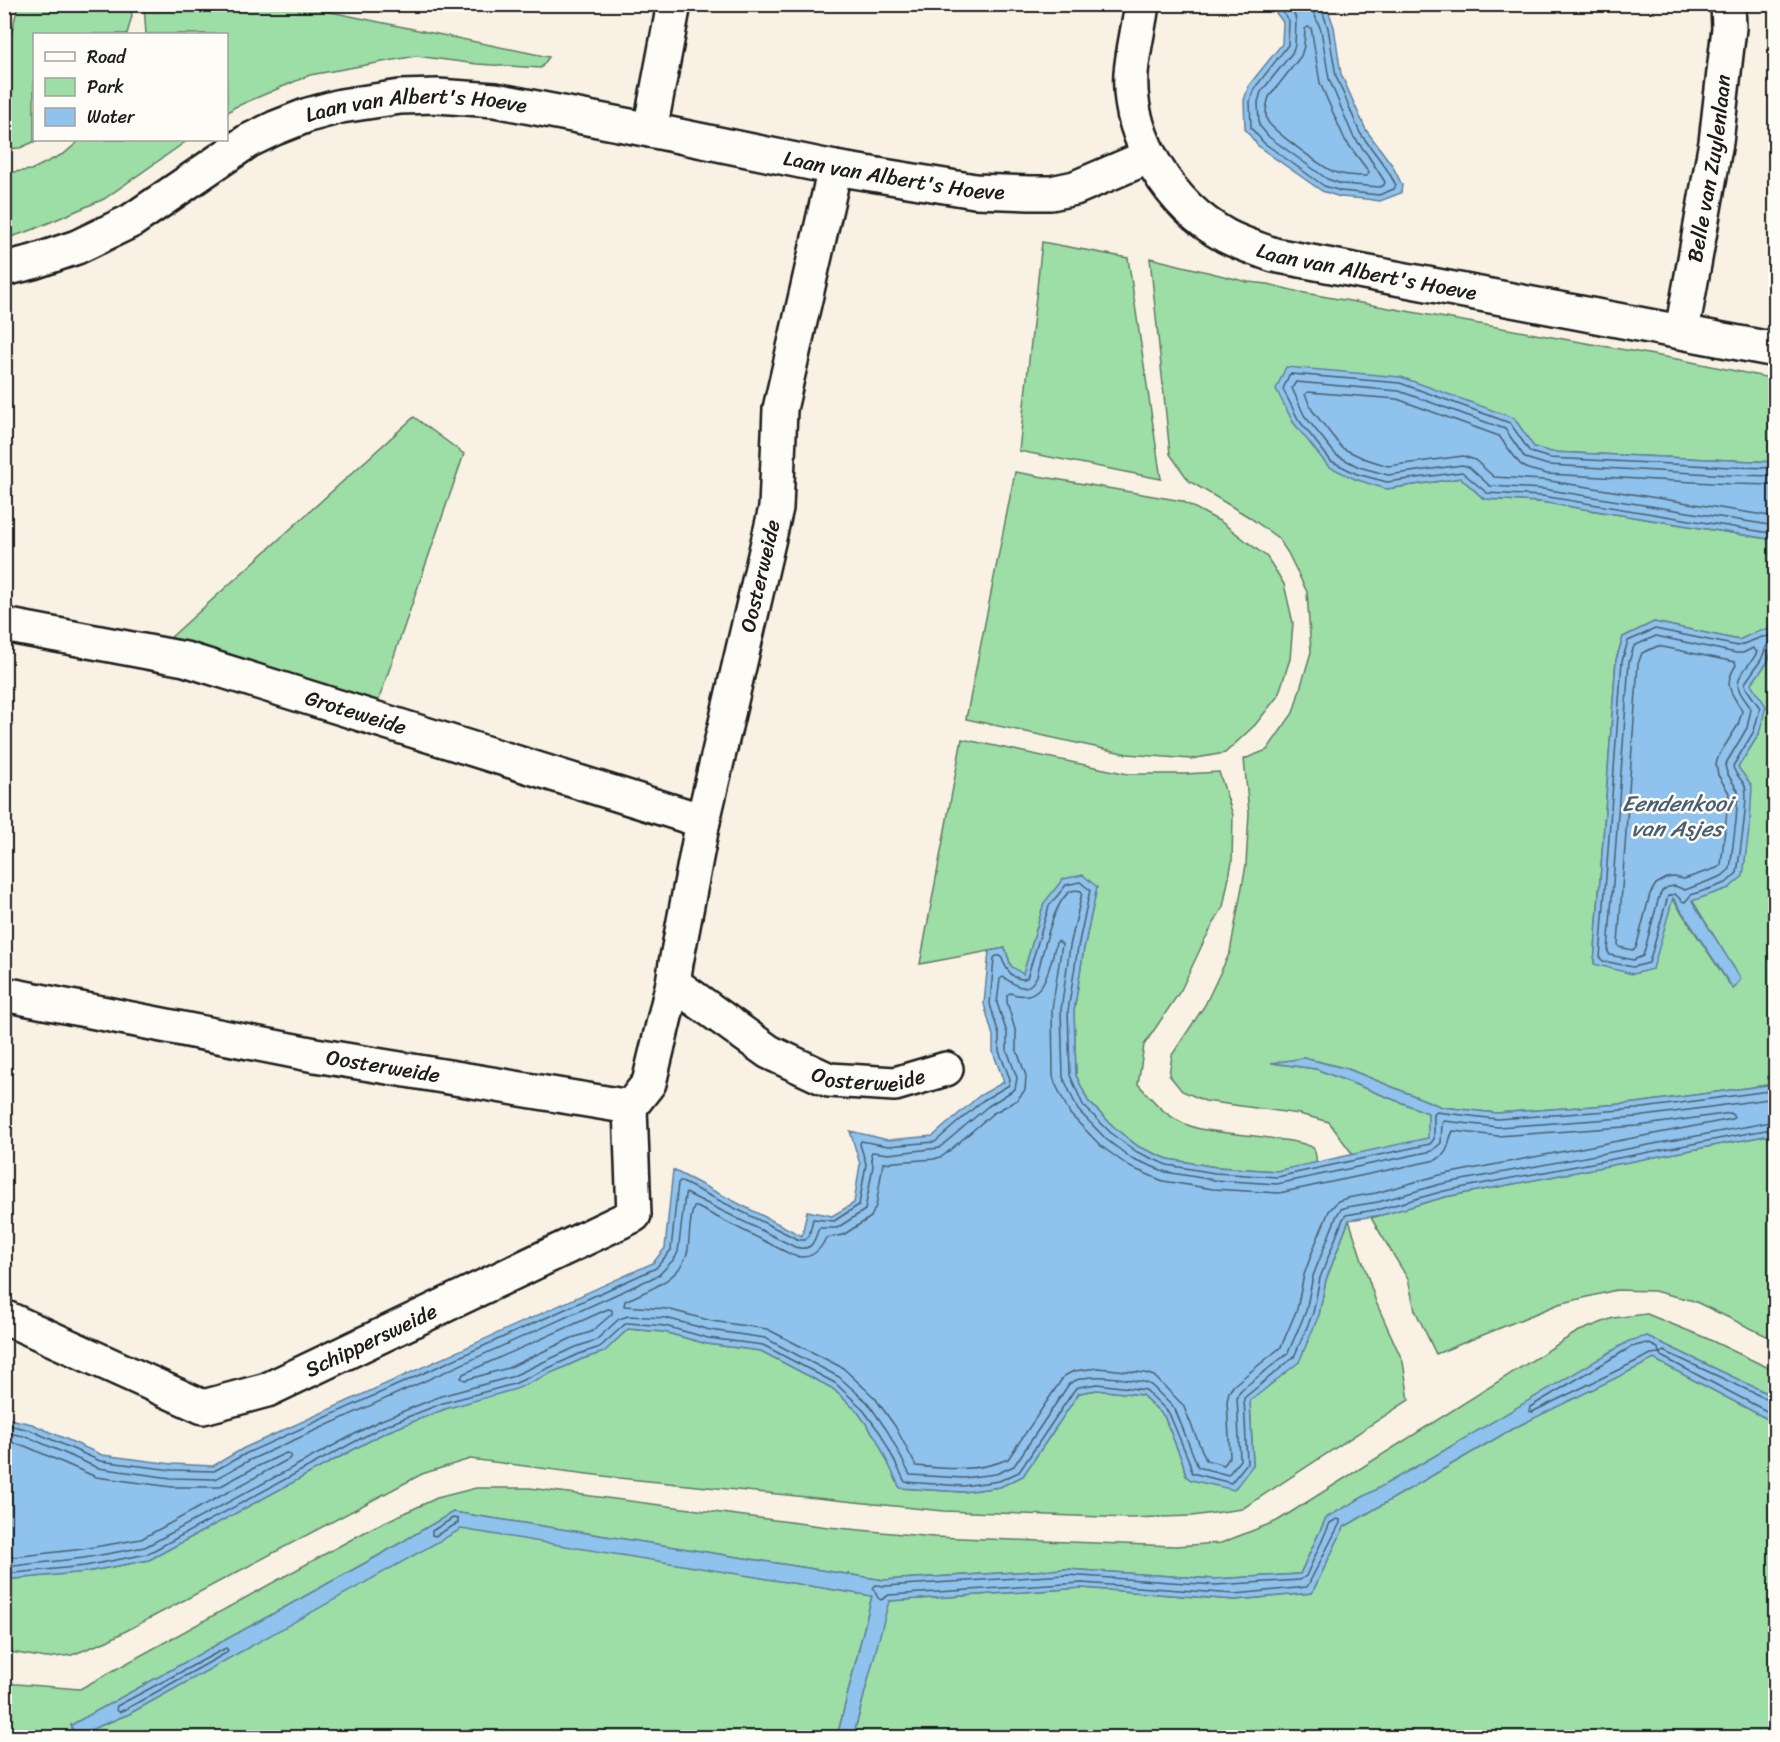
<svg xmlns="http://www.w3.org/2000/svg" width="1780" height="1742" font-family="Sriracha,sans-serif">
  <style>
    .green { fill: #9ddda6; stroke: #5c7c61; stroke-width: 1.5 }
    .water { fill: #8fc2ec; stroke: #618099; stroke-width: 1.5 }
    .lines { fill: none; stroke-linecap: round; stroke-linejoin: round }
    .shore { stroke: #4a5e6f; stroke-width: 1.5 }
    .minor-casing { stroke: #1c1c1c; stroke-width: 38 }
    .tertiary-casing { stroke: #1c1c1c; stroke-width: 38 }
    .minor { stroke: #fdfcf7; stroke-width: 33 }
    .tertiary { stroke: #fdfcf7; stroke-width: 33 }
    .labels { text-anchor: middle; stroke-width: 5; stroke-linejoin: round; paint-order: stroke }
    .street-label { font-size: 21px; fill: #1c1c1c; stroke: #fdfcf7 }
    .water-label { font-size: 22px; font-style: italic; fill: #4a5e6f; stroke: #fdfcf7 }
  </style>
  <rect width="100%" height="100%" fill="#f9f1e4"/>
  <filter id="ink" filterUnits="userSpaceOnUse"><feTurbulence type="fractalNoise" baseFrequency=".0167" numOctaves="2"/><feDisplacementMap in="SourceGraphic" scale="12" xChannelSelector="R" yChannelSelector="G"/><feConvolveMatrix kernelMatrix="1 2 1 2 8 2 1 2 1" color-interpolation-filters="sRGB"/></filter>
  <g filter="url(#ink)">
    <path class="green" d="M 18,5 L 130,5 L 132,16 L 127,34 L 34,34 L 34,140 L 38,140 L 20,148 L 5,149 L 5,38 L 10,40 Z
      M 144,5 L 297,5 L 549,57 L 541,68 L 477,64 L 416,56 L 310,75 L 235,107 L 227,113 L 226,34 L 146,34 Z
      M 80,140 L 188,140 L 104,199 L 32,230 L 5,239 L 5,173 L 31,170 L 65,153 Z
      M 1042,242 L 1128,258 L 1161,479 L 1019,451 Z
      M 1150,258 L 1248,282 L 1268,284 L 1299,292 L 1682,360 L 1775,379 L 1775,462 L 1551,452 L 1534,448 L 1514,418 L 1386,489 L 1461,478 L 1484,499 L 1541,502 L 1775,540 L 1775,630 L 1760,631 L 1739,640 L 1654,622 L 1623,637 L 1616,660 L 1594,963 L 1633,974 L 1672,898 L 1732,988 L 1740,979 L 1692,900 L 1729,888 L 1738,767 L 1759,734 L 1751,684 L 1767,663 L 1773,648 L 1775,646 L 1775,1084 L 1636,1103 L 1496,1113 L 1442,1107 L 1348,1069 L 1305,1058 L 1274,1063 L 1316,1069 L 1428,1113 L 1429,1138 L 1353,1155 L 1329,1122 L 1299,1114 L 1205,1101 L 1182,1091 L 1169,1075 L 1172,1055 L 1205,1005 L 1230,952 L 1246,865 L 1249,813 L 1244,759 L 1267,750 L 1293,713 L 1311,652 L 1307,592 L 1288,553 L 1278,538 L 1249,517 L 1189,481 L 1170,454 Z
      M 414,417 L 464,454 L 377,705 C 309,681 240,653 169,639 Z
      M 1015,472 L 1182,501 L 1221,522 L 1267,557 L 1284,584 L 1293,623 L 1290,659 L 1278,696 L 1255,725 L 1225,753 L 1191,759 L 1127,754 L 966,719 Z
      M 962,739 L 1128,774 L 1184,774 L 1219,772 L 1233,815 L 1232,862 L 1223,907 L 1204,941 L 1181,990 L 1144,1045 L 1138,1084 C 1158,1106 1167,1119 1196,1128 C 1215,1134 1306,1138 1314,1149 C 1316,1153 1316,1159 1317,1163 L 1277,1171 L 1216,1167 L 1168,1159 L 1139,1147 L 1117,1130 L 1088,1101 L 1076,1075 L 1074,1012 L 1084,948 L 1097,887 L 1044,903 L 1023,975 L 1011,966 L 1005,948 L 920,964 Z
      M 1775,1134 L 1775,1340 L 1694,1301 L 1654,1291 L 1616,1290 L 1559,1304 L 1436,1354 L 1415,1310 L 1408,1279 L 1371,1218 L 1445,1197 Z
      M 1349,1220 L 1376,1302 L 1403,1362 L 1409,1400 L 1242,1509 L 1192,1516 L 1129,1518 L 943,1511 L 619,1478 L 470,1459 L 422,1474 L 107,1641 L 72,1655 L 46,1658 L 5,1651 L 4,1580 L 86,1572 L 149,1560 L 384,1433 L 445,1409 L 560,1369 L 582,1359 L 603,1352 L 628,1329 L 664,1332 L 707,1344 L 761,1351 L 832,1388 L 857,1411 L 877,1438 L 900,1488 L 963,1492 L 1000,1487 L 1023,1476 L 1079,1393 L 1097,1390 L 1142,1395 L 1164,1416 L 1183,1463 L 1186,1476 L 1253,1465 L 1250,1401 L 1319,1315 L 1326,1280 Z
      M 1647,1314 L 1706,1338 L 1775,1371 L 1775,1397 L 1647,1336 L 1326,1518 L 1300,1574 L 1215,1579 L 1066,1569 L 884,1580 L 453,1512 L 385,1552 L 71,1725 L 75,1736 L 129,1714 L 461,1528 L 872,1596 L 837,1737 L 17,1737 L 5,1720 L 4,1683 L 80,1689 L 374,1527 L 437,1498 L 476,1488 L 530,1488 L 828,1527 L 934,1537 L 1175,1546 L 1221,1543 L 1277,1521 L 1577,1332 L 1613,1318 Z
      M 1654,1359 L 1775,1423 L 1775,1737 L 853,1738 L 888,1601 L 1082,1588 L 1235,1600 L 1312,1593 L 1344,1527 L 1512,1429 Z"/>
    <path class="water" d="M 1270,5 L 1323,5 L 1327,7 L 1334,27 L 1341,74 L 1366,130 L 1392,165 L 1402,185 L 1401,193 L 1380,201 L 1366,199 L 1340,197 L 1322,191 L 1259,147 L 1245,129 L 1244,100 L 1249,85 L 1282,44 L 1283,22 Z
      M 1286,367 L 1401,377 L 1514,418 L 1534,447 L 1551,452 L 1775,462 L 1775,540 L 1541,502 L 1484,499 L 1461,478 L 1386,489 L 1355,479 L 1328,466 L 1293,422 L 1276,389 Z
      M 1654,622 L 1739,640 L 1760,630 L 1775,630 L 1775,646 L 1773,648 L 1767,663 L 1751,684 L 1766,706 L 1759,734 L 1738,767 L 1752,786 L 1750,822 L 1743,876 L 1729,888 L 1692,901 L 1741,979 L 1733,989 L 1673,898 L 1653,969 L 1633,974 L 1594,964 L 1616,660 L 1623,637 Z
      M 1083,875 L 1097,887 L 1084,948 L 1074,1011 L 1076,1075 L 1088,1101 L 1117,1130 L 1139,1147 L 1168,1159 L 1216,1167 L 1277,1171 L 1428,1138 L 1428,1113 L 1316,1069 L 1271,1063 L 1304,1058 L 1348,1069 L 1442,1107 L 1496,1113 L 1636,1103 L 1775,1084 L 1775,1134 L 1445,1197 L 1382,1215 L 1349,1220 L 1326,1280 L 1319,1315 L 1299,1362 L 1250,1401 L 1253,1465 L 1234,1490 L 1191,1480 L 1186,1476 L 1183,1463 L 1164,1416 L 1142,1395 L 1097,1390 L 1079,1393 L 1023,1476 L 1000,1487 L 963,1492 L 900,1488 L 876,1438 L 857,1411 L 832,1388 L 761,1351 L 707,1344 L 664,1332 L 628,1329 L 604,1352 L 582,1359 L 516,1389 L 445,1409 L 384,1433 L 149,1560 L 86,1572 L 5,1580 L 5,1418 L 32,1424 L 102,1455 L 172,1464 L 213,1466 L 244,1448 L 653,1263 L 665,1248 L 673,1170 L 802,1236 L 807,1211 L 832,1216 L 854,1203 L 860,1164 L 850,1131 L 888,1140 L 933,1136 L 979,1096 L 1004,1082 L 993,1052 L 993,1036 L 984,1004 L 989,951 L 1005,948 L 1011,966 L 1023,974 L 1044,903 L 1063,879 Z
      M 1647,1336 L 1775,1397 L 1775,1423 L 1654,1359 L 1512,1429 L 1344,1527 L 1312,1593 L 1235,1600 L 1082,1588 L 889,1601 L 853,1737 L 837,1737 L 872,1596 L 461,1529 L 129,1714 L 75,1736 L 71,1725 L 385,1552 L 453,1512 L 884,1580 L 1066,1569 L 1215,1579 L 1300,1574 L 1326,1518 L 1438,1454 L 1629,1341 Z"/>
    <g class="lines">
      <path class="shore" d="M 1277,4 L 1289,21 L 1288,45 L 1254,89 L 1250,101 L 1251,128 L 1264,143 L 1324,186 L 1341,191 L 1379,195 L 1394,189 L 1396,185 L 1386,168 L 1360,133 L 1336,76 L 1328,28 L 1320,4
        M 1287,4 L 1295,16 L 1296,21 L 1295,45 L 1292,53 L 1261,92 L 1258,102 L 1259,125 L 1269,137 L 1327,179 L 1342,184 L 1380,187 L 1384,185 L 1385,182 L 1367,154 L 1353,136 L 1329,79 L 1321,30 L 1313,11 L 1312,4
        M 1308,27 L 1311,28 L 1312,33 L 1320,83 L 1345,140 L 1369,172 L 1367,176 C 1356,176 1345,176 1334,172 C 1324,168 1270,129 1267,120 C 1265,113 1267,103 1269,97 L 1301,56 L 1304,46 L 1305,29 Z
        M 1776,468 L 1731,467 L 1550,458 L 1530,452 L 1510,423 L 1400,383 L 1291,374 L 1289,375 L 1283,389 L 1298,419 L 1331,461 L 1357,474 L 1387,482 L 1462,472 L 1487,493 L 1542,496 L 1776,534
        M 1776,476 L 1730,475 L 1548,465 L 1525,458 L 1505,429 L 1399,391 L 1296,382 L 1292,388 L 1304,415 L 1336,455 L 1359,467 L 1388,475 L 1462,465 L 1469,467 L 1490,486 L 1543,489 L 1776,526
        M 1776,485 L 1730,484 L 1547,474 L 1528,469 L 1520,464 L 1499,436 L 1397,399 L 1308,392 L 1305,394 L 1312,410 L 1342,448 L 1363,458 L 1388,466 L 1463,456 L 1475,460 L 1494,477 L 1544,480 L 1776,517
        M 1655,629 L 1738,646 L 1762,637 L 1771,636 L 1773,639 L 1767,645 L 1761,660 L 1745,683 L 1746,688 L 1760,708 L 1754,731 L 1733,766 C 1734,774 1742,779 1745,786 C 1749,797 1739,859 1737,873 L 1726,883 L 1691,895 L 1685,902 L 1682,901 L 1675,894 L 1668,896 L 1649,963 L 1633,967 L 1603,961 L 1600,958 L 1622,661 L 1628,641 Z
        M 1656,636 L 1736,653 L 1743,653 L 1753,648 L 1757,652 C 1752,665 1732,676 1740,692 C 1743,698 1748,703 1751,709 L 1747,728 L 1725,765 L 1727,773 L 1738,791 L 1736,821 L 1730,869 L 1722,876 L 1685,890 L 1675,886 L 1668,887 L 1662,891 L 1659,897 L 1643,956 L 1633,960 L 1610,955 L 1608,952 L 1629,662 L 1634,646 Z
        M 1658,646 L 1735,662 L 1736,665 C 1722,687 1732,692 1742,711 L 1738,725 L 1719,755 L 1716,764 L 1718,775 L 1729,793 L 1721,865 L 1717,868 L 1684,879 L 1674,877 L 1667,878 L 1656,884 L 1650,894 L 1636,948 L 1633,950 L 1619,947 L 1618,944 L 1638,664 L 1642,653 Z
        M 1058,941 L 1062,944 L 1052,1009 L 1053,1076 L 1055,1083 L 1070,1114 L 1101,1146 L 1130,1167 L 1163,1181 L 1213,1189 L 1279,1193 L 1436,1160 C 1452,1151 1446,1143 1453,1131 L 1498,1136 L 1638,1126 L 1731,1113 L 1734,1117 L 1732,1119 L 1440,1175 L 1376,1193 L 1347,1198 L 1338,1201 L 1329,1211 L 1314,1247 L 1304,1275 L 1297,1309 L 1281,1347 L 1234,1385 L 1229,1392 L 1227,1401 L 1230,1457 L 1224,1465 L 1206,1460 L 1183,1405 L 1154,1376 L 1145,1373 L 1098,1368 L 1074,1371 L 1064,1376 L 1008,1459 C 978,1472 947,1469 916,1466 L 895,1426 L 875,1398 L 843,1368 L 767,1329 L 712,1321 L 667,1309 L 624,1306 L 625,1301 C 649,1290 683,1279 688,1249 C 690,1235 689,1219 694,1207 L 697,1207 L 792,1255 C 809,1261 819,1253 826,1238 L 843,1235 L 871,1217 L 876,1206 L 883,1163 L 934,1159 L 943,1156 L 992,1114 L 1017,1100 L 1025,1090 L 1026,1076 L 1016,1048 L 1016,1033 L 1007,1002 L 1007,995 L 1010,993 C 1045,1006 1049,968 1056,943 Z
        M 608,1309 L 612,1310 L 612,1314 L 591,1332 L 572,1338 L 508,1368 L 465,1380 L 461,1378 L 463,1374 Z
        M 1647,1343 L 1658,1348 L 1659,1353 L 1651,1354 L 1532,1412 L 1529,1411 L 1530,1407 L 1631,1347 Z
        M 1776,1402 L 1771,1401 L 1664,1351 L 1660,1353 L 1661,1356 L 1776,1416
        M 4,1424 L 30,1430 L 100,1461 L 172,1470 L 214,1471 L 247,1453 L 656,1268 L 671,1250 L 678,1183 L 680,1181 L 799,1240 L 805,1240 L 809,1236 L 813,1219 L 834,1221 L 859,1205 L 866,1164 L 860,1144 L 861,1141 L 888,1146 L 935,1142 L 982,1101 L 1009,1085 L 1010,1079 L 999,1051 L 999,1035 L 990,1004 L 994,958 L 996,956 L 1001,956 C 1005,967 1013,983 1027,978 L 1049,906 L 1066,885 L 1080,882 L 1090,890 L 1078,947 L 1068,1011 L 1070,1075 L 1083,1105 L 1113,1135 L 1137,1152 L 1167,1165 L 1215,1173 L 1277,1177 L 1430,1144 L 1434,1139 L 1434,1115 L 1436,1112 L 1497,1119 L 1636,1109 L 1776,1090
        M 4,1432 L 28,1437 L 98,1468 L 171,1478 L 215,1479 L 250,1460 L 659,1275 L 675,1258 L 678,1252 L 685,1195 L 686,1193 L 795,1247 C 813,1252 814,1241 819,1228 L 837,1228 L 865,1210 L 873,1166 L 871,1154 L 872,1152 L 889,1154 L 939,1148 L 987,1107 L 1015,1089 L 1017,1078 L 1007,1050 L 1007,1033 L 997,1003 L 1000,979 L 1003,977 C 1016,986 1028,995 1037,976 C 1042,956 1053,901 1071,891 C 1075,890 1078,890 1081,891 L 1082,893 L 1070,946 L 1061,1010 L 1063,1077 L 1078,1110 L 1107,1140 L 1131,1158 L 1166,1172 L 1214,1180 L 1277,1184 L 1432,1151 L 1441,1143 L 1442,1124 L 1444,1121 L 1498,1127 L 1637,1117 L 1776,1098
        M 4,1441 L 25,1446 L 96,1477 L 172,1487 L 219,1487 L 254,1468 L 286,1453 L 289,1454 L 291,1456 L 289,1459 L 141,1539 L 83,1549 L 4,1558
        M 453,1518 L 458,1519 L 458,1523 L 435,1536 L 432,1535 L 432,1531 Z
        M 1337,1519 L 1340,1520 L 1340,1523 L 1307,1587 L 1235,1594 L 1082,1583 L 889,1595 L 881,1600 L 878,1598 L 873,1588 L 876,1585 L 885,1586 L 1066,1575 L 1215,1585 L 1300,1580 L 1306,1576 L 1330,1523 Z
        M 4,1567 L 84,1558 L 145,1547 L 379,1421 L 441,1396 L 511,1377 L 576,1347 L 596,1340 L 619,1319 L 628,1316 L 666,1318 L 710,1330 L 765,1338 L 839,1377 L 868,1403 L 888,1432 L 910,1475 L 963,1478 L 996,1474 L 1014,1466 L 1069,1384 C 1086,1371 1123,1379 1144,1382 L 1151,1385 L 1175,1409 L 1198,1467 L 1228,1475 L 1240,1460 L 1237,1396 L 1241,1390 L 1288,1353 L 1306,1311 L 1313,1276 L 1337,1215 L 1341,1209 L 1347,1207 L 1378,1202 L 1441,1184 L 1776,1121
        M 4,1574 L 85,1566 L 147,1554 L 382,1427 L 443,1403 L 514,1384 L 579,1354 L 600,1347 L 624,1325 L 628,1323 L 665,1326 L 708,1338 L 763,1345 L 835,1383 L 861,1407 L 881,1434 L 905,1482 L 963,1486 L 999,1481 L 1019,1472 L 1075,1389 L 1079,1387 L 1097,1384 L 1146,1390 L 1169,1413 L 1189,1461 L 1192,1473 L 1231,1483 L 1247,1463 L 1244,1398 L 1294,1357 L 1313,1313 L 1320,1278 L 1343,1219 L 1346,1215 L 1380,1209 L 1444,1191 L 1776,1128
        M 226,1648 L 228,1650 L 226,1653 L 126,1709 L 119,1712 L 116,1710 L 117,1706 Z"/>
      <defs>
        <g id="minor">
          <path d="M 650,130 L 674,4"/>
          <path id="s1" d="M 1682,331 L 1716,142 L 1729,28 L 1728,4"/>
          <path id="s2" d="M 4,625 L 185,659 L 703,821"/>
          <path id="s3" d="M 673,983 L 769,1052 L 829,1080 L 895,1084 L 946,1069"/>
          <path id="s4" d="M 4,994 L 315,1055 L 630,1107 L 649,1083 L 673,983 L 676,963 L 703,821 L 776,508 L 780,409 L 835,168"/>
          <path id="s5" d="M 4,1317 L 203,1407 L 267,1390 L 634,1215 L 630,1107"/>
        </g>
        <g id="tertiary">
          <path id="s6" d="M 1142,4 C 1139,27 1133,50 1131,73 C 1127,138 1171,206 1226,236 C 1241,244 1258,249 1274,255 L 1776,350"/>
          <path id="s7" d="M 4,269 L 33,262 L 77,247 L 131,221 L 248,141 L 275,128 L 308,115 L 341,106 L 400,97 L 437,96 L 495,100 L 650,130 L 835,168 L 975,191 L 1030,193 L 1051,193 L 1075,188 L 1150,156"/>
        </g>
      </defs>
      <use href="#minor" class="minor-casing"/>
      <use href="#tertiary" class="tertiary-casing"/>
      <use href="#minor" class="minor"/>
      <use href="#tertiary" class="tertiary"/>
    </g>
  </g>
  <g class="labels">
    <g class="street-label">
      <text dy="7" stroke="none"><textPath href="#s7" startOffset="453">Laan van Albert's Hoeve</textPath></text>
      <text dy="7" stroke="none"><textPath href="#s1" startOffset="165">Belle van Zuylenlaan</textPath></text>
      <text dy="7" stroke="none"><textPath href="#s7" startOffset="939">Laan van Albert's Hoeve</textPath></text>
      <text dy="7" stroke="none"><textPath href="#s6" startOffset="414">Laan van Albert's Hoeve</textPath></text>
      <text dy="7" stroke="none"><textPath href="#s4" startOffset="1186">Oosterweide</textPath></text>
      <text dy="7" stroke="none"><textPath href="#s2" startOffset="363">Groteweide</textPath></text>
      <text dy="7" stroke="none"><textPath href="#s4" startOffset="386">Oosterweide</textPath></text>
      <text dy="7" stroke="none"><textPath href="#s3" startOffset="224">Oosterweide</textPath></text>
      <text dy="7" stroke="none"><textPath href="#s5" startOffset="400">Schippersweide</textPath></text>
    </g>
    <g class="water-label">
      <text x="1677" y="811">Eendenkooi<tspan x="1677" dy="25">van Asjes</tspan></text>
    </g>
  </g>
  <rect width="1780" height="1742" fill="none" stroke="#fdfcf7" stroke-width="24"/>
  <rect x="12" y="12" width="1756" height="1718" fill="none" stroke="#1c1c1c" stroke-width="2" filter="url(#ink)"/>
  <rect x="33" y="33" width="195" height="108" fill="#fdfcf7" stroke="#a3a29f" stroke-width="1.5"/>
  <rect x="45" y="52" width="30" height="9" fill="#fdfcf7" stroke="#a3a29f" stroke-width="1.5"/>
  <text x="87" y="63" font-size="18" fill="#1c1c1c">Road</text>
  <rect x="45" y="78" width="30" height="18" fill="#9ddda6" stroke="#a3a29f" stroke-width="1.5"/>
  <text x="87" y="93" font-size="18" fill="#1c1c1c">Park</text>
  <rect x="45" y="108" width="30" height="18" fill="#8fc2ec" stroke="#a3a29f" stroke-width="1.5"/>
  <text x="87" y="123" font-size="18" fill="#1c1c1c">Water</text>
</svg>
